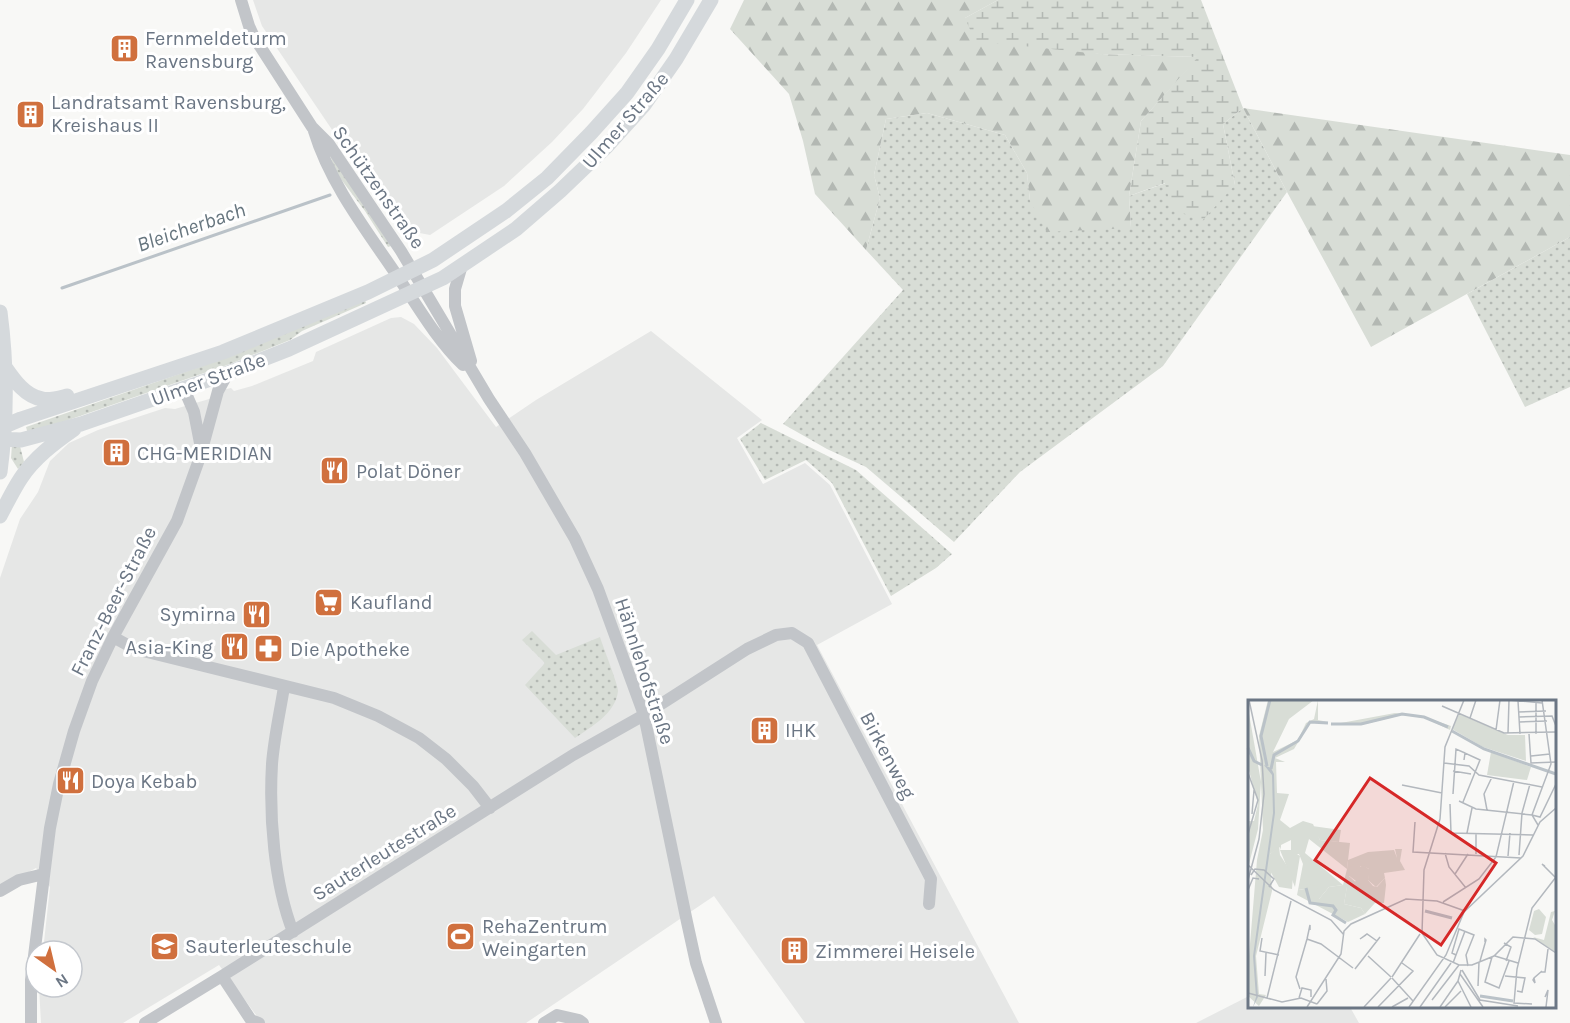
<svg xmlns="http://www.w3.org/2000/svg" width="1570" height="1023" font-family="Karla,sans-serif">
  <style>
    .built { fill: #e6e7e6 }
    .grass { fill: url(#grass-dots) }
    .forest { fill: url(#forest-firs) }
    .wetland { fill: url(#wetland-marsh) }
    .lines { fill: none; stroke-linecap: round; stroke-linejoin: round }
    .stream { stroke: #bac2c8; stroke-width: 3 }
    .minor { stroke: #c2c5c9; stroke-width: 12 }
    .major { stroke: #d5d9dc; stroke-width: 15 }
    .labels { text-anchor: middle; stroke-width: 6; stroke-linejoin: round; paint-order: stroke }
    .poi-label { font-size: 20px; fill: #6b7684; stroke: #fff; text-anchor: start }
    .street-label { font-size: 20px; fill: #6b7684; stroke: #fff }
    .water-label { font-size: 21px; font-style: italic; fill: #67767f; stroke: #fff }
    .inset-river { fill: none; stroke: #bac2c8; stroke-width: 3 }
    .inset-road { fill: none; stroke: #b3b8be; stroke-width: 1.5 }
    .view { fill: #d62828; fill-opacity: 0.15; stroke: #d62828; stroke-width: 3 }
    .inset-edge { fill: none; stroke: #6b7684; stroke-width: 3 }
  </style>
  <defs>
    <pattern id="grass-dots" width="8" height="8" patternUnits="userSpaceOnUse" patternTransform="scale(1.5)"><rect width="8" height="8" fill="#d8ddd6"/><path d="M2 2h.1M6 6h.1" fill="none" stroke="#b3b8b3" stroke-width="1.8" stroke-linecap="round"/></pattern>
    <pattern id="forest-firs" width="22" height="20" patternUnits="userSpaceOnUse" patternTransform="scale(1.5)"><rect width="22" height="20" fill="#d8ddd6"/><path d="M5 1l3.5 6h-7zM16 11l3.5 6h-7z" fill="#b3b8b3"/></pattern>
    <pattern id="wetland-marsh" width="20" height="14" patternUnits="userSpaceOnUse" patternTransform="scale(1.5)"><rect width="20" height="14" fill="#d8ddd6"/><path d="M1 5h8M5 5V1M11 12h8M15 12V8" fill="none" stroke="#b3b8b3"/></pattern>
  </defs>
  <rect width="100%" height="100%" fill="#f8f8f6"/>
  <path class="built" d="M 253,0 L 661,0 L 626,53 L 583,109 L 552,142 L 504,186 L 430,235 L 399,229 L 262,26 Z
    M 401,317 L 414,324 L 437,348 L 496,427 L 536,400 L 651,331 L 762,420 L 737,438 L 763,484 L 805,463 L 830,485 L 892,604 L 817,645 L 1019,1023 L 805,1023 L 714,896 L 526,1023 L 262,1023 L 219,965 L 123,1023 L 41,1023 L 39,987 L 72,987 L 72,951 L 43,951 L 50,887 L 36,868 L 0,888 L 0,578 L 20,519 L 38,492 L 50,461 L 69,443 L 98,430 L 165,408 L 175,409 L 216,397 L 218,391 L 231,388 L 234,391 L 252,386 L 313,361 L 316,352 L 391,318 Z
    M 1249,996 L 1249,1006 L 1350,1007 L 1359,1023 L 1196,1023 Z"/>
  <path class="grass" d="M 1243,108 L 1287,192 L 1163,366 L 1020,472 L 954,542 L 866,467 L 827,449 L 783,424 L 903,290 L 866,250 L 880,198 L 874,175 L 886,119 L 927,113 L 1005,135 L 1027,173 L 1030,201 L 1131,227 L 1129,196 L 1166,183 L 1235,185 L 1223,124 Z
    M 327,148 L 391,246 L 388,247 L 365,211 L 337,174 Z
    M 1570,237 L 1570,387 L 1525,407 L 1467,294 Z
    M 365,300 L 366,303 L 302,331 L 290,340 L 230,364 L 28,434 L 26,427 L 231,356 Z
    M 761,423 L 856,470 L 952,554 L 936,568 L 891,596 L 832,483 L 806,460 L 765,480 L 740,439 Z
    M 12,444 L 20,446 L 24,462 L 18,469 L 11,458 Z
    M 532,631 L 556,655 L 600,637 C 603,647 618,684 618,691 C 616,713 591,727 575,738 L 525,685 L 545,663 L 522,640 Z"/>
  <path class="forest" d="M 744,0 L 998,0 L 965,18 L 1099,54 L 1199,57 L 1141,121 L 1129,196 L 1131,228 L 1047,232 L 1030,201 L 1027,173 L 1005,135 L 927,113 L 886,119 L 874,175 L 880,198 L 866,250 L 815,194 L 803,141 L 789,94 L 730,29 Z
    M 1243,108 L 1570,155 L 1570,237 L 1371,347 L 1287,192 Z"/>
  <path class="wetland" d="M 998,0 L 1201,0 L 1243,108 L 1223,124 L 1235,185 L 1202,221 L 1171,208 L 1165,183 L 1129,196 L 1141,121 L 1198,57 L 1099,54 L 975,41 L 965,18 Z"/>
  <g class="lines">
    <path class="stream" d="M 62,288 L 330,195"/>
    <path class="minor" d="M 241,0 L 249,26 L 254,37 L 312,127 L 329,144 L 401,251 L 489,399 L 525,453 L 575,539 L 598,589 L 644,715 L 687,922 L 696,963 L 716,1023
      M 314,131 C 330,184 367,231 398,277 C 418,307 437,340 463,365
      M 462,265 L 455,289 L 455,306 L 471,361
      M 184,389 L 194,412 L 200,443
      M 113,637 L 135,649 L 334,698 L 378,716 L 419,738 L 446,759 L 473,786 L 490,808
      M 284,687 C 280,712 274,738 272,764 C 269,816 274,883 293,932
      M 0,891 L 19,880 L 44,874
      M 222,976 L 251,1020 L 259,1023
      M 31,1023 L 31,980 L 50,828 L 59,784 L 74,731 L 92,681 L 113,637 L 177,521 L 200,457 L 218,391 L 228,373
      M 145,1023 L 222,976 L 573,755 L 644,715 L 747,649 L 776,635 L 792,633 L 808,643 L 931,879 L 929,904
      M 544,1023 L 557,1015 L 579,1020 L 583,1023"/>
    <path class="major" d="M 0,312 C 7,365 7,419 0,472
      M 5,367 C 14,380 25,396 42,399 C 49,401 59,398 67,396
      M 0,428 L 21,419 L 223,352 L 368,292 L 433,260 L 506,211 L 547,178 L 591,133 L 627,93 L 658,49 L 687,0
      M 0,439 L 21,440 L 81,424 L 228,373 L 289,349 L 443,278 L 516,229 L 560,191 L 607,146 L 644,105 L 676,59 L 711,0
      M 0,516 C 7,503 13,490 21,478 C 34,458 54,443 74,429"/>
  </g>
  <defs>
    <symbol id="building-square" viewBox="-11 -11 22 22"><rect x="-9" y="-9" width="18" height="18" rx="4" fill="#d0703e" stroke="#fff"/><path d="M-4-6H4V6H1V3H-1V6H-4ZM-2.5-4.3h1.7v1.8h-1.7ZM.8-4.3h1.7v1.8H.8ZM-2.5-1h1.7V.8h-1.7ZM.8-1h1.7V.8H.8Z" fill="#fff"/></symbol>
    <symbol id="restaurant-square" viewBox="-11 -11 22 22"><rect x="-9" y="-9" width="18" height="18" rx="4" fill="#d0703e" stroke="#fff"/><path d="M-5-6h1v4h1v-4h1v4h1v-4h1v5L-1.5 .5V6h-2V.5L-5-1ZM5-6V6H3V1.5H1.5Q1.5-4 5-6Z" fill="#fff"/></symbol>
    <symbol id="supermarket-square" viewBox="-11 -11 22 22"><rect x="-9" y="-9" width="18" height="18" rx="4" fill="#d0703e" stroke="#fff"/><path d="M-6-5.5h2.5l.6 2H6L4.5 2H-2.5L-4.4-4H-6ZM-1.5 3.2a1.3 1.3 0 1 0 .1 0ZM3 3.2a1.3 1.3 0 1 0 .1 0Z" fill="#fff"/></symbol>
    <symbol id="pharmacy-square" viewBox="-11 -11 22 22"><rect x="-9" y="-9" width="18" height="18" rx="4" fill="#d0703e" stroke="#fff"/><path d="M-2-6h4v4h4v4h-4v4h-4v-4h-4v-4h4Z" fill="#fff"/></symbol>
    <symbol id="stadium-square" viewBox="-11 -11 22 22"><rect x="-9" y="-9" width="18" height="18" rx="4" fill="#d0703e" stroke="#fff"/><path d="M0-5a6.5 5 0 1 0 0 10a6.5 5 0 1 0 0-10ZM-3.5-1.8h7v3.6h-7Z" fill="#fff"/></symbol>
    <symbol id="school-square" viewBox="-11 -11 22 22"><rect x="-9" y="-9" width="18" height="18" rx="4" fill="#d0703e" stroke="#fff"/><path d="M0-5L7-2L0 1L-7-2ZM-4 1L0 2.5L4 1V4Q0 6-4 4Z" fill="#fff"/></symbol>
  </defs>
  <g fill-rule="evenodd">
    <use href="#building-square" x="108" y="32" width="33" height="33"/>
    <use href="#building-square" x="14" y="98" width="33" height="33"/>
    <use href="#building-square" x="100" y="436" width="33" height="33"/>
    <use href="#restaurant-square" x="318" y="454" width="33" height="33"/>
    <use href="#supermarket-square" x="312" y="586" width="33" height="33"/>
    <use href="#restaurant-square" x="240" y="598" width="33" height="33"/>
    <use href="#restaurant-square" x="218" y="630" width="33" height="33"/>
    <use href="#pharmacy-square" x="252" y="632" width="33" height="33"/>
    <use href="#building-square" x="748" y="714" width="33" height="33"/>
    <use href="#restaurant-square" x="54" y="764" width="33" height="33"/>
    <use href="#stadium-square" x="444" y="920" width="33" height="33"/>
    <use href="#school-square" x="148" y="930" width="33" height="33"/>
    <use href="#building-square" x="778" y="934" width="33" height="33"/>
  </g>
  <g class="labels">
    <g class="poi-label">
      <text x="145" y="45">Fernmeldeturm<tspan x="145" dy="23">Ravensburg</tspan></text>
      <text x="51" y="109">Landratsamt Ravensburg,<tspan x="51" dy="23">Kreishaus II</tspan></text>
      <text x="137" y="460">CHG-MERIDIAN</text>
      <text x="356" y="478">Polat Döner</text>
      <text x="350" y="609">Kaufland</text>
      <text x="236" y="621" text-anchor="end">Symirna</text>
      <text x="213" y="654" text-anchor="end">Asia-King</text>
      <text x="290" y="656">Die Apotheke</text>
      <text x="785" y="737">IHK</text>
      <text x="91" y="788">Doya Kebab</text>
      <text x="482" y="933">RehaZentrum<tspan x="482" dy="23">Weingarten</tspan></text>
      <text x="185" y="953">Sauterleuteschule</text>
      <text x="815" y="958">Zimmerei Heisele</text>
    </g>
    <g class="street-label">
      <text transform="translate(625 120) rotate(-49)" y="7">Ulmer Straße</text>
      <text transform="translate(379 187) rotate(55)" y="7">Schützenstraße</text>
      <text transform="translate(208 379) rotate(-20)" y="7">Ulmer Straße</text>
      <text transform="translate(113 601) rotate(-63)" y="7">Franz-Beer-Straße</text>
      <text transform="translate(645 671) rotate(72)" y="7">Hähnlehofstraße</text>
      <text transform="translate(888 755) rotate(62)" y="7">Birkenweg</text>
      <text transform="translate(384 852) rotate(-32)" y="7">Sauterleutestraße</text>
    </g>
    <g class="water-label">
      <text transform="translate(191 227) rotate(-19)" y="7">Bleicherbach</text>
    </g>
  </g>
  <g transform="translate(1248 700)">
    <rect width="308" height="308" fill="#f8f8f6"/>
    <path d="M 64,126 L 93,130 L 91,142 L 72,140 ZM 147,149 L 154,149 L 152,161 L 157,170 L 136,173 L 137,178 L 128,187 L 120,180 L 121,169 L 115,166 L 99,169 L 100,160 L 120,152 L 146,150 L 149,158 ZM 32,150 L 43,150 L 52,156 L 47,187 Z" fill="#d8ddd6"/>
    <path d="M 20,0 L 66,0 L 41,19 L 25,52 L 50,40 L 58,23 L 66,19 L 70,0 L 70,20 L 80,22 L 62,23 L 46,49 L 27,58 L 37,62 L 28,62 L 29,93 L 41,94 L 32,120 L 42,128 L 55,121 L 65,124 L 72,140 L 102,143 L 99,169 L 61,139 L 57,153 L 95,185 L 81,187 L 71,199 L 64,199 L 57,184 L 57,189 L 50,190 L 55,164 L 51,154 L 43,154 L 43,140 L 33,145 L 33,150 L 32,147 L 22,154 L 24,191 L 8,256 L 11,294 L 18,295 L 11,306 L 0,296 L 0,268 L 9,160 L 15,130 L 11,36 ZM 0,8 L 13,82 L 10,129 L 1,164 L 0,121 L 6,121 L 10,104 L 0,67 ZM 147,13 L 174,16 L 203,26 L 202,30 L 177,18 L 154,15 L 113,25 L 82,25 ZM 115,165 L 122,170 L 120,180 L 125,186 L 129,187 L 137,178 L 138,185 L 136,203 L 127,203 L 117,214 L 113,208 L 96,204 L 99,186 L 108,181 L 100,175 Z" fill="#d8ddd6"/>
    <path d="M 109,162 L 113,168 L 101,176 L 117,191 L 110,194 L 99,187 L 96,204 L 113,208 L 117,214 L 100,222 L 49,195 L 50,190 L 57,189 L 57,184 L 71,186 L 64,198 L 71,199 L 81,187 L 95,185 L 99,169 Z" fill="#d8ddd6"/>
    <path d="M 243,52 L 283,67 L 279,80 L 239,75 Z" fill="#d8ddd6"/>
    <path d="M 307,211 L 304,220 L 307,225 L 307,252 L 285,237 L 296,240 L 303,212 Z" fill="#d8ddd6"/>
    <path d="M 211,14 L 260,35 L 277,35 L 278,61 L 235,47 L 204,29 ZM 31,146 L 32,155 L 45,175 L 44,189 L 31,187 L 21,169 L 22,154 Z" fill="#d8ddd6"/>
    <path d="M 291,209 L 298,217 L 294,234 L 287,235 L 281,230 L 286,211 Z" fill="#d8ddd6"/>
    <path d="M 16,65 L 23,68 L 26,74 L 27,113 L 7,256 L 10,297 L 5,307 L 8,297 L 5,256 L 25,113 L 24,75 Z" fill="#bac2c8"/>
    <path class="inset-river" d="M 83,24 L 113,24 L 154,14 L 176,17 L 200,27M 204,31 L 236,49 L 308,74M 0,48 L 6,61 L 14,65M 19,66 L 13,36 L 22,0M 23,69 L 26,55 L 50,41 L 62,22 L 80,23M 58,188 L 62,203 L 85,206 L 88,210 L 85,215 L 98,223M 177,211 L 204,218M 232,296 L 265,301"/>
    <path class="inset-road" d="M 261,0 L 294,3M 270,1 L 272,34M 288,3 L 288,34M 194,6 L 256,33 L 308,32M 270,12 L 298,11M 271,17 L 304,16 L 308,26M 222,18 L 228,0M 271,22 L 299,21M 248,30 L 252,0M 260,33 L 261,0M 281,34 L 283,63 L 308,62M 283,56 L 302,54M 196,63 L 221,66 L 231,75 L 294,87M 205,71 L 223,74M 0,73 L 10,100 L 0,134M 154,85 L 194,93M 205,94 L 208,49 L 217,53M 211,101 L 228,109 L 284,115M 215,102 L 232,60 L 217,53 L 216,60M 202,104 L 203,133 L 285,135M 239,110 L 236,94 L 244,77M 4,114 L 6,90M 284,115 L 292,117 L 308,84M 167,122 L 165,152 L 273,158M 290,125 L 284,115 L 303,64 L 294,0M 219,133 L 224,108M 197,153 L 201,167 L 218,188M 228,154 L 228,133M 271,155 L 274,113 L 282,84M 260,156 L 262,133M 0,165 L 26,190 L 83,220 L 96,235M 297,166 L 294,164 L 307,177M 207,174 L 220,154M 3,175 L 7,169 L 16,170 L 26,179 L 21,187M 0,180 L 11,139 L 16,94 L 14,60 L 1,0M 0,190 L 5,178 L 11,179M 195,202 L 231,179 L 248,157 L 266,81M 174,233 L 176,170 L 192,119 L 197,47 L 216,0M 174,233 L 189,255 L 211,265 L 224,265 L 246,256 L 265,237 L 287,239 L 308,253M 118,235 L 112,239 L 119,234 L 129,241M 14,238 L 12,251 L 31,255M 59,239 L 62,225 L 62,230M 256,243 L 263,247 L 258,261M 208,255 L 204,253 L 211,229 L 226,235 L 218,255 L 220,266M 120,256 L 143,277M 247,256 L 270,263M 244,257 L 237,282 L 251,288 L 261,261M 232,261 L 238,240 L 237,239 L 237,242M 205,263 L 217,231M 107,269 L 132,237M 213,270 L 210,281 L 223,307M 214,270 L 232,300 L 270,306M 293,272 L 297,272 L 300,249M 212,274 L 235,307M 17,276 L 18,253M 257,276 L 277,278 L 274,292 L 269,291M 144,277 L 172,234M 144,278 L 165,301M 286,278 L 287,283 L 285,280 L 286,278 L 294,271M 230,286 L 231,262M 52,289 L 48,277 L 59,239 L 73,244 L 105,268M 0,293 L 34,302 L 53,298 L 69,304M 297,297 L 300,290 L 298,307M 19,298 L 43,201M 51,298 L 54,288 L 63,290 L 63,297M 184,300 L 211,265M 69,304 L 79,291 L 78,279M 284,304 L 266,303 L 269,269 L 284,208 L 308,177M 59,307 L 93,254 L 96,231 L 103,224 L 158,199 L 189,201 L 217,211M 116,307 L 143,278M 130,307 L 165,271 L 154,263M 144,307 L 160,298M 161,307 L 198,255 L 216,212 L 275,156 L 292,122 L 308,108M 172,307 L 203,263M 192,307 L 210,281M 197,307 L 213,291"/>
    <path class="view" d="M 122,78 L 248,163 L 193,245 L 67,160 Z"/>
    <rect width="308" height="308" class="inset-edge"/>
  </g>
  <g transform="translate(54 969) rotate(146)"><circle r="28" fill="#ffffff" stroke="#c4c8ce" stroke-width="1.5"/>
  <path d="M0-4.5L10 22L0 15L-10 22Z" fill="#d0703e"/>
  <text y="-9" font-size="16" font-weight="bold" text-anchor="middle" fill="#6b7684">N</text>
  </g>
</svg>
